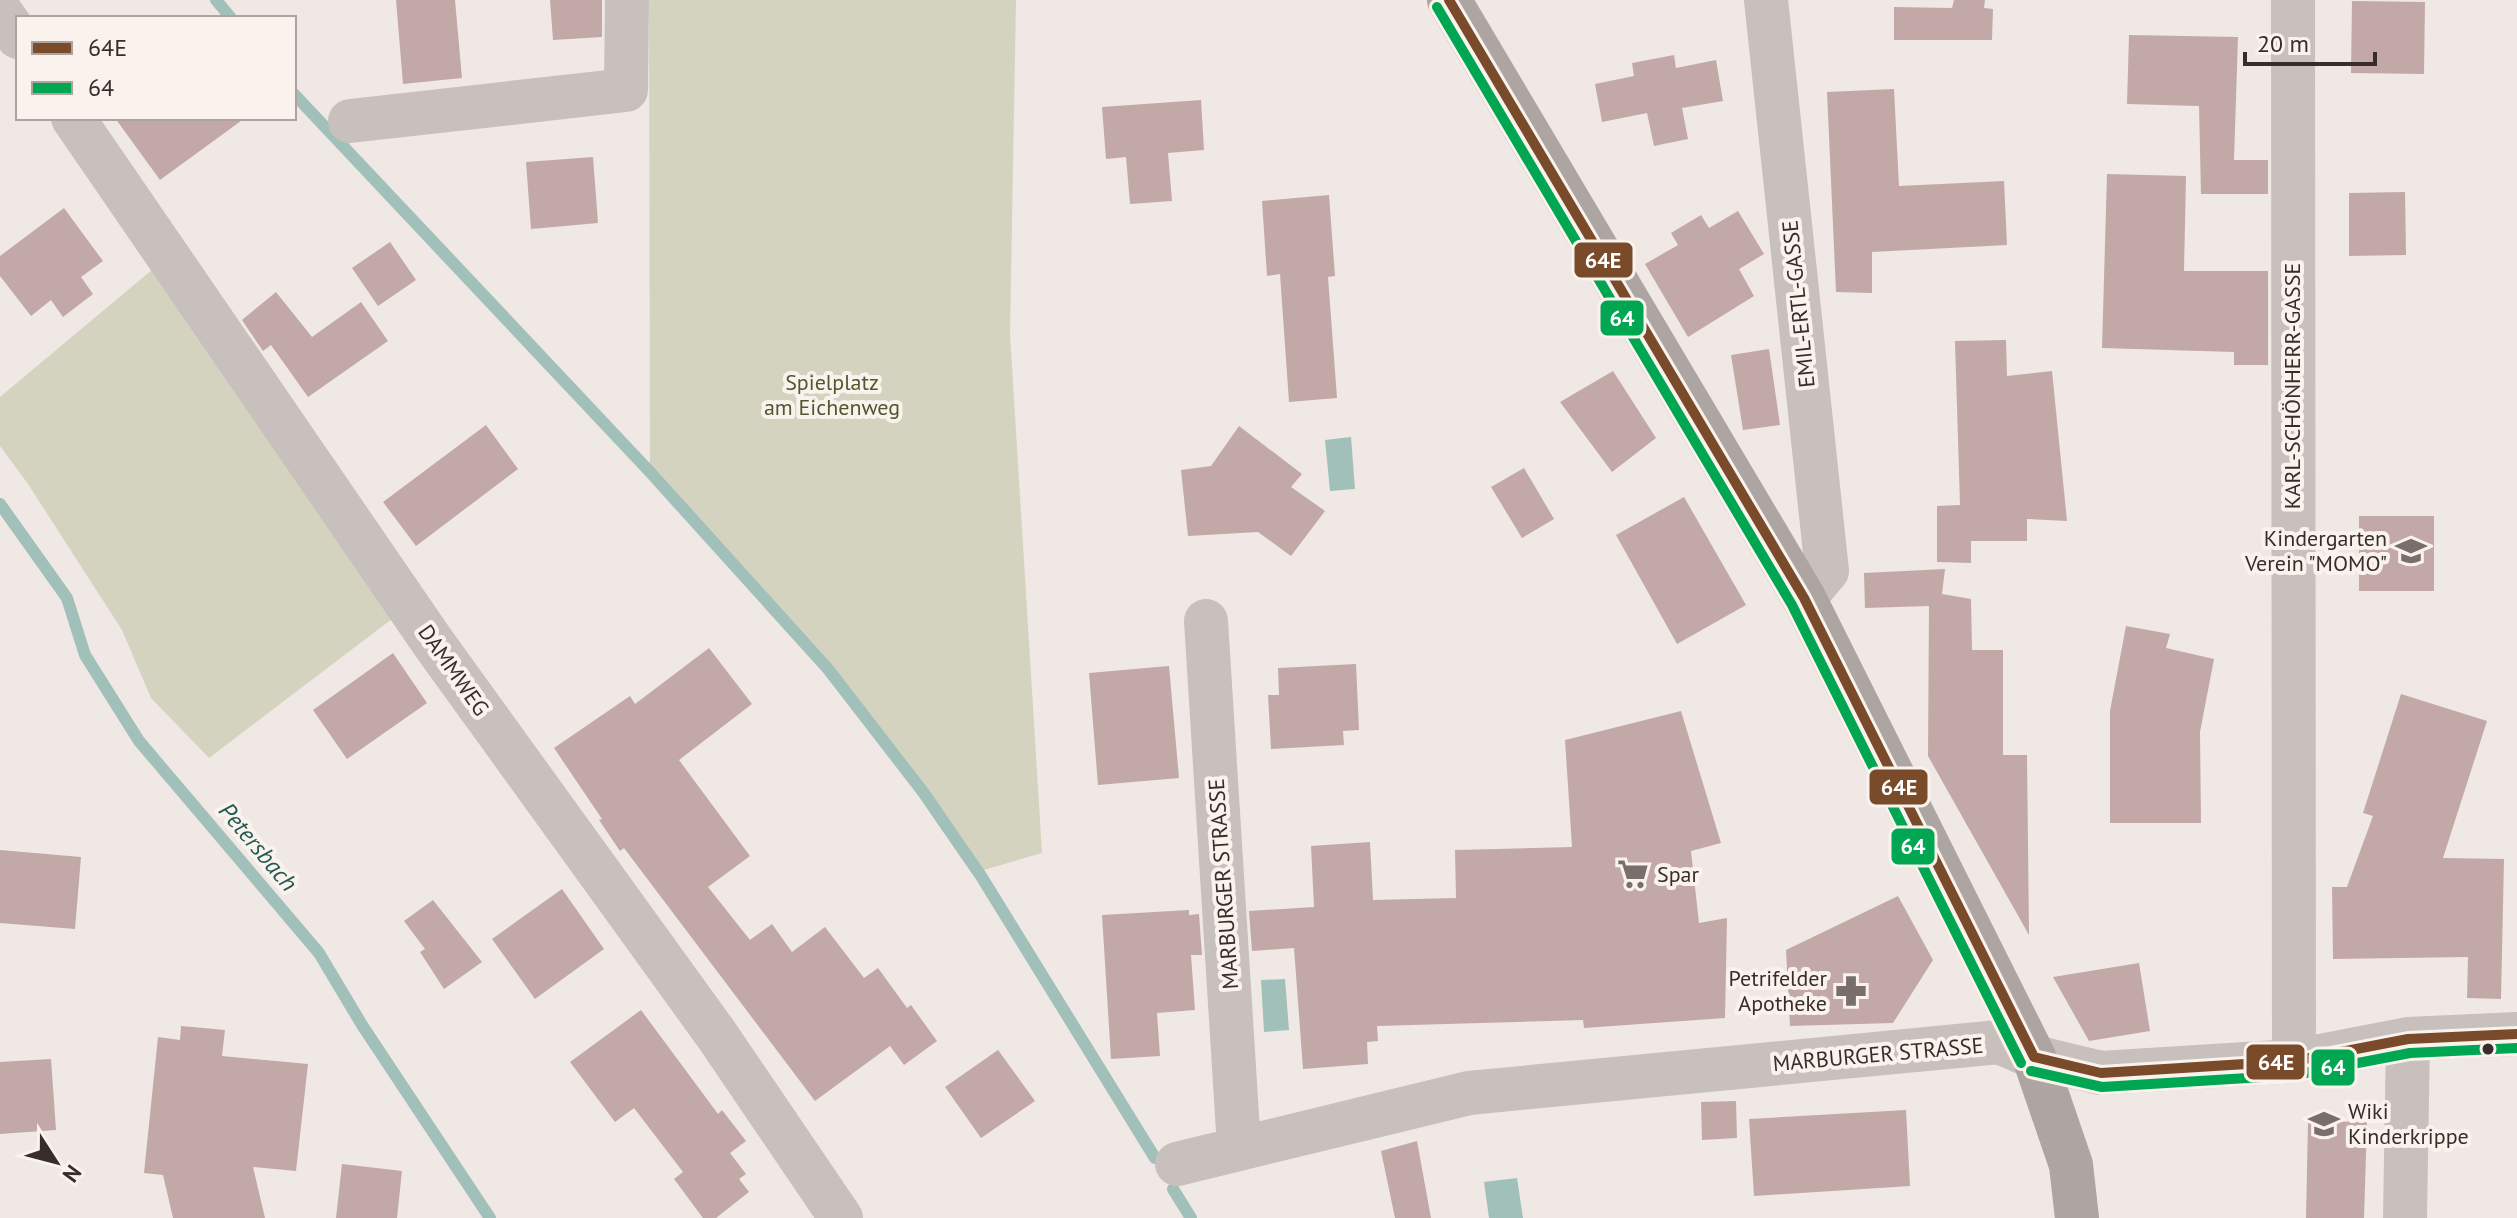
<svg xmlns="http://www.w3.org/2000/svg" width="2517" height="1218" font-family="'PT Sans',sans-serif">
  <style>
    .green { fill: #d4d3c0 }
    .water { fill: #a1c0ba }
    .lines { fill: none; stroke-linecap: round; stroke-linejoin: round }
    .stream { stroke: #a1c0ba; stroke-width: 12 }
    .building { fill: #c2a9a7 }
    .minor { stroke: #c8c0bd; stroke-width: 44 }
    .major { stroke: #ada5a2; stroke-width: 44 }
    .bus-1-casing { stroke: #faf2ed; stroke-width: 16 }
    .bus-2-casing { stroke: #faf2ed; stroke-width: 16 }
    .bus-1 { stroke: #7a4b2a; stroke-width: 10 }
    .bus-2 { stroke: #00a651; stroke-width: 10 }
    .bus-dot { fill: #392d2b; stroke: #faf2ed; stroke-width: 3 }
    .labels { text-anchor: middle; stroke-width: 8; stroke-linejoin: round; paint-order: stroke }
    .street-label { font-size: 22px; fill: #392d2b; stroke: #faf2ed }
    .park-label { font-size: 22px; fill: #51572f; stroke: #faf2ed }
    .poi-label { font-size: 22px; fill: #392d2b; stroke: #faf2ed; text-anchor: end }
    .water-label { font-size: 24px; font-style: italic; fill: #215a53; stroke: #faf2ed }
    .line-badge { stroke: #faf2ed; stroke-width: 3 }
    .badge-label { font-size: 22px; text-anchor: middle; font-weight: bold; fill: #fff }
  </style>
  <rect width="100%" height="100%" fill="#efe8e5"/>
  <path class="green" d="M 649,0 L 1016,0 L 1010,334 L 1042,853 L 977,872 L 923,792 L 828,669 L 650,472 Z
    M 153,269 L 392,619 L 209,758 L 151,698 L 122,630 L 28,484 L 0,446 L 0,397 Z"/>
  <path class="water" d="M 1351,437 L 1355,489 L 1330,491 L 1325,440 Z
    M 1285,979 L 1289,1030 L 1264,1032 L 1261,980 Z
    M 1517,1178 L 1523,1218 L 1489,1218 L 1484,1182 Z"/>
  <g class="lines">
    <path class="stream" d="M 216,0 L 231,18
      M 294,94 L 650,472 L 828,669 L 923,792 L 981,876 L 1155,1158
      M 0,504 L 67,598 L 85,655 L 139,741 L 319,953 L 362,1025 L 490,1218
      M 1173,1189 L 1191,1218"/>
  </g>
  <path class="building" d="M 396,0 L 455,0 L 462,78 L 403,84 Z
    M 550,0 L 602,0 L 602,37 L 553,40 Z
    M 1954,0 L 1985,0 L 1984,8 L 1993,9 L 1992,40 L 1894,40 L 1894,7 L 1952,8 Z
    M 2352,1 L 2425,2 L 2424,74 L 2351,73 Z
    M 2129,35 L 2238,37 L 2234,160 L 2268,160 L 2268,194 L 2201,194 L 2199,106 L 2127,104 Z
    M 1674,55 L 1676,68 L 1716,60 L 1723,101 L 1682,108 L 1688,139 L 1654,146 L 1647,113 L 1602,122 L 1595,84 L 1634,76 L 1632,63 Z
    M 1894,89 L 1899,186 L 2004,181 L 2007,245 L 1872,252 L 1872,293 L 1836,292 L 1827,92 Z
    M 1201,100 L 1204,150 L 1168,153 L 1172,201 L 1130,204 L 1126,157 L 1106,159 L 1102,107 Z
    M 115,118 L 245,118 L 160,180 Z
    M 593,157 L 598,223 L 531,229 L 526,162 Z
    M 2107,174 L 2186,176 L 2184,271 L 2268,271 L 2268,365 L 2234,365 L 2234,352 L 2102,348 Z
    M 2405,192 L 2406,255 L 2349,256 L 2349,193 Z
    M 1329,195 L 1335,276 L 1328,277 L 1337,398 L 1289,402 L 1280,274 L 1267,276 L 1262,201 Z
    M 64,208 L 103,261 L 81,277 L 93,294 L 63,317 L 51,300 L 31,316 L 0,276 L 0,256 Z
    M 1738,211 L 1764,254 L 1739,269 L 1754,296 L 1688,337 L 1645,264 L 1678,245 L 1671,233 L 1701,215 L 1709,228 Z
    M 390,242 L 416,280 L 378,306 L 352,268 Z
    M 276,292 L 312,337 L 361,302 L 388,341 L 308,397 L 271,345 L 263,351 L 242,320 Z
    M 2006,340 L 2007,376 L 2052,371 L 2067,521 L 2027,519 L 2027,541 L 1971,541 L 1971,563 L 1937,562 L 1937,506 L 1960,505 L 1955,341 Z
    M 1769,349 L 1780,425 L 1743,430 L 1731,355 Z
    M 1613,371 L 1656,438 L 1612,472 L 1560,402 Z
    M 486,425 L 518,469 L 416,546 L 383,502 Z
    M 1239,426 L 1302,474 L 1291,487 L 1325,511 L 1291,556 L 1258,532 L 1188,536 L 1181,470 L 1211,466 Z
    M 1524,468 L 1554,519 L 1522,538 L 1491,487 Z
    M 1684,497 L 1746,605 L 1677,644 L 1616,535 Z
    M 2359,516 L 2434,516 L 2434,591 L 2359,591 Z
    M 1945,569 L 1942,594 L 1971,599 L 1972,650 L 2003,650 L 2003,755 L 2027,755 L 2029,935 L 1928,756 L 1929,606 L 1865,608 L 1864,573 Z
    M 2126,626 L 2170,634 L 2166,648 L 2214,659 L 2200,732 L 2201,823 L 2110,823 L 2110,711 Z
    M 709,648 L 752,704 L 679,760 L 750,856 L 708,887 L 750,940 L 772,924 L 792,952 L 825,927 L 864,978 L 878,968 L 907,1008 L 911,1005 L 937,1041 L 904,1065 L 890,1046 L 815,1101 L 624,848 L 620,851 L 599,820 L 602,819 L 554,748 L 630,696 L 635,704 Z
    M 393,653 L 427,703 L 347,759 L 313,710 Z
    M 1356,664 L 1359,730 L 1343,731 L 1344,745 L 1271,749 L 1268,695 L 1279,695 L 1278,668 Z
    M 1169,666 L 1179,778 L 1098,785 L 1089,673 Z
    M 2401,694 L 2487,721 L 2443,858 L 2504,859 L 2501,999 L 2467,998 L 2468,957 L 2333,959 L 2332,887 L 2347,887 L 2373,816 L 2363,813 Z
    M 1681,711 L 1721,843 L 1691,851 L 1699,923 L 1727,918 L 1725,1018 L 1584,1028 L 1583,1020 L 1377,1026 L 1378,1041 L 1367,1042 L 1368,1064 L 1303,1069 L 1294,948 L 1252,951 L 1249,911 L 1314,907 L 1311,846 L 1370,842 L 1373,900 L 1456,898 L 1455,850 L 1572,847 L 1565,740 Z
    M 0,850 L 81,857 L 75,929 L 0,923 Z
    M 562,889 L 604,949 L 535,999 L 492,939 Z
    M 1898,896 L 1933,960 L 1893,1023 L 1790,1026 L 1786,950 Z
    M 433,900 L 482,962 L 444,989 L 420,952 L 425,949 L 404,921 Z
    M 1189,910 L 1189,915 L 1199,914 L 1202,955 L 1191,955 L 1195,1010 L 1157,1013 L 1160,1056 L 1111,1059 L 1102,915 Z
    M 2139,963 L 2150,1031 L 2089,1041 L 2053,977 Z
    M 641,1010 L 718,1114 L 722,1110 L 746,1141 L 730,1153 L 746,1174 L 739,1179 L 749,1192 L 716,1218 L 703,1218 L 674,1179 L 683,1172 L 634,1108 L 615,1122 L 570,1062 Z
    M 181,1026 L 225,1030 L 222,1056 L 308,1064 L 296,1171 L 253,1167 L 265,1218 L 173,1218 L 163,1175 L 144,1173 L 158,1037 L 180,1040 Z
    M 998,1050 L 1035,1101 L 981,1138 L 945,1087 Z
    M 51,1059 L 56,1130 L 0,1134 L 0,1062 Z
    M 1736,1101 L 1737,1138 L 1702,1140 L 1701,1102 Z
    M 1906,1110 L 1910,1186 L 1754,1196 L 1749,1119 Z
    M 2308,1121 L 2367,1122 L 2364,1218 L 2306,1218 Z
    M 1417,1141 L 1431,1218 L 1395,1218 L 1381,1151 Z
    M 342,1164 L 402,1171 L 397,1218 L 336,1218 Z"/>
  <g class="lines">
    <path class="minor" d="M 1766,0 L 1827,571 L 1804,598
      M 2293,0 L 2294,1061
      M 0,11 L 18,37
      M 73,118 L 434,644 L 716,1034 L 841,1218
      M 350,121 L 626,90 L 627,0
      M 1206,621 L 1239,1147
      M 1177,1164 L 1469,1093 L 1999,1042 L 2034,1057 L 2101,1073 L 2294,1061 L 2408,1039 L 2517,1034
      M 2405,1218 L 2408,1039"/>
    <path class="major" d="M 1449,0 L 1804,598 L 2034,1057 L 2071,1165 L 2077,1218"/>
    <defs>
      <path id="bus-1" d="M 1449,0 L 1804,598 L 2034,1057
        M 2034,1057 L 2101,1073 L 2294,1061 L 2408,1039 L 2517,1034"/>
      <path id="bus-2" d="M 1437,7 L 1792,605 L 2021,1063
        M 2031,1071 L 2102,1087 L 2295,1075 L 2410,1053 L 2517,1048"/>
    </defs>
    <use href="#bus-1" class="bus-1-casing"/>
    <use href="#bus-2" class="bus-2-casing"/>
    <use href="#bus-1" class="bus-1"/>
    <use href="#bus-2" class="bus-2"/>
  </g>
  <defs>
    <symbol id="school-bare" viewBox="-9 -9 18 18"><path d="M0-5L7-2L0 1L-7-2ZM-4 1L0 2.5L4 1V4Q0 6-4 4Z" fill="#796e6c" stroke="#faf2ed" stroke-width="2.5" paint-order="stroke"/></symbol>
    <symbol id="supermarket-bare" viewBox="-9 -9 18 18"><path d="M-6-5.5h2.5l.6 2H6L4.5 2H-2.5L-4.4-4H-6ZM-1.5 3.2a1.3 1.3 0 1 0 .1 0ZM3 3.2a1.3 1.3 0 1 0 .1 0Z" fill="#796e6c" stroke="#faf2ed" stroke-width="2.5" paint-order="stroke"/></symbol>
    <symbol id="pharmacy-bare" viewBox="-9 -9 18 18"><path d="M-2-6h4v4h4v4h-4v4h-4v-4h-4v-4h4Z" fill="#796e6c" stroke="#faf2ed" stroke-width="2.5" paint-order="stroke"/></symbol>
  </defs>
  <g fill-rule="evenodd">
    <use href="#school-bare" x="2389" y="529" width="44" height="44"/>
    <use href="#supermarket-bare" x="1611" y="852" width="44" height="44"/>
    <use href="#pharmacy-bare" x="1829" y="969" width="44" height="44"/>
    <use href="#school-bare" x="2302" y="1102" width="44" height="44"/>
  </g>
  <circle class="bus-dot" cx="2488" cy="1049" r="7"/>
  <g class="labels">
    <g class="street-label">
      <text transform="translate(1798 304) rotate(-96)" y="8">EMIL-ERTL-GASSE</text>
      <text transform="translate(2292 386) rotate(-90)" y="8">KARL-SCHÖNHERR-GASSE</text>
      <text transform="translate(454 670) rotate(55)" y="8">DAMMWEG</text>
      <text transform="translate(1223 884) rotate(-94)" y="8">MARBURGER STRASSE</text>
      <text transform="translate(1878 1054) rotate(-5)" y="8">MARBURGER STRASSE</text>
    </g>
    <g class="park-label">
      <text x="832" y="390">Spielplatz<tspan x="832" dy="25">am Eichenweg</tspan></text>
    </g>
    <g class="poi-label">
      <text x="2387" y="546">Kindergarten<tspan x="2387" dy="25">Verein "MOMO"</tspan></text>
      <text x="1657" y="882" text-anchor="start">Spar</text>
      <text x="1827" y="986">Petrifelder<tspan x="1827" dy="25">Apotheke</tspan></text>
      <text x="2348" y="1119" text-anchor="start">Wiki<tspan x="2348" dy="25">Kinderkrippe</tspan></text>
    </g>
    <g class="water-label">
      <text transform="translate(258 847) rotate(50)" y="8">Petersbach</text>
    </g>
  </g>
  <g class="line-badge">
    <rect x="1573" y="241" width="61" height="38" rx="8" fill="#7a4b2a"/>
    <rect x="1599" y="299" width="46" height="38" rx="8" fill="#00a651"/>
    <rect x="1868" y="768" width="61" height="38" rx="8" fill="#7a4b2a"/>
    <rect x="1890" y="827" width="46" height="39" rx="8" fill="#00a651"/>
    <rect x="2245" y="1043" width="61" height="38" rx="8" fill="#7a4b2a"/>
    <rect x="2310" y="1048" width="46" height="39" rx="8" fill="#00a651"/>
  </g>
  <g class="badge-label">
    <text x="1603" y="268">64E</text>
    <text x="1622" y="326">64</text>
    <text x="1899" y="795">64E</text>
    <text x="1913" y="854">64</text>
    <text x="2276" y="1070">64E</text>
    <text x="2333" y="1075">64</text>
  </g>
  <rect x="16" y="16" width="280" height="104" fill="#faf2ed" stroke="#ada39f" stroke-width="2"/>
  <rect x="32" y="42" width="40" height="12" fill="#7a4b2a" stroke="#ada39f" stroke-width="2"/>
  <text x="88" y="56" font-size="24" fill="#392d2b">64E</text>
  <rect x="32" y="82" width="40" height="12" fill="#00a651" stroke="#ada39f" stroke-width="2"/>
  <text x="88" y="96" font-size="24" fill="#392d2b">64</text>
  <g transform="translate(56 1162) rotate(126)" stroke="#faf2ed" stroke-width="6" paint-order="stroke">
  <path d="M0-6L14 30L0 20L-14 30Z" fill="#392d2b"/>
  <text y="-12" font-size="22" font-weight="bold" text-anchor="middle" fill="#392d2b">N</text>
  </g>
  <path d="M2245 52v12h130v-12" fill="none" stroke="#392d2b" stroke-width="4"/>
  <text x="2257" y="52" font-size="24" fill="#392d2b" stroke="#faf2ed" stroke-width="6" paint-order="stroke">20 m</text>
</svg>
